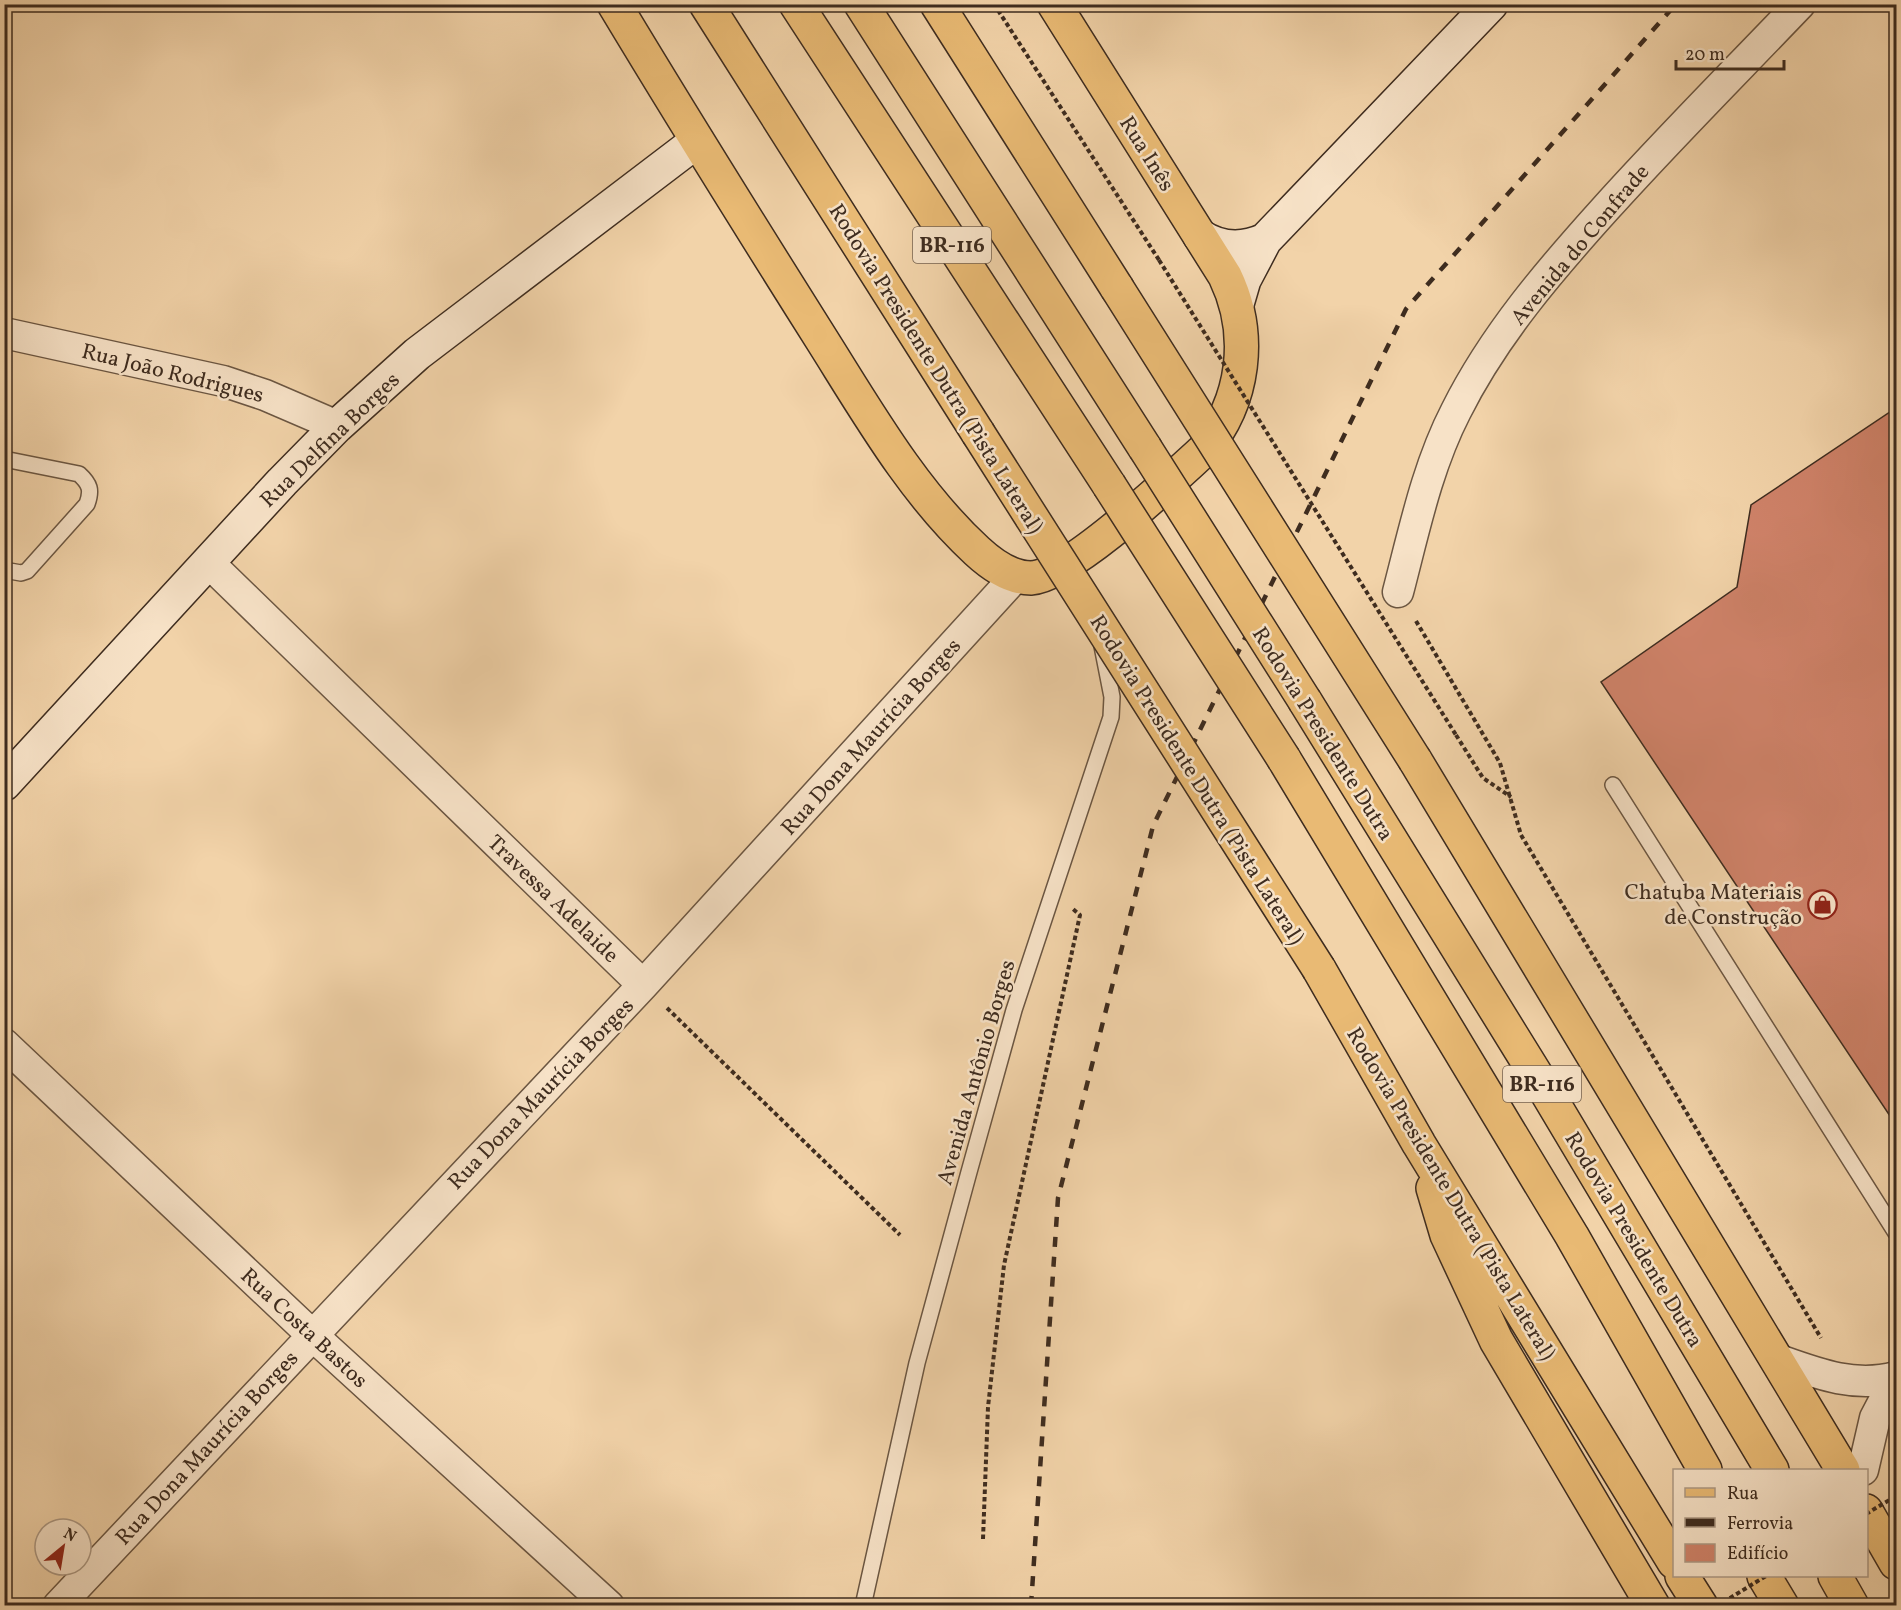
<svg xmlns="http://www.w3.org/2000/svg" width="1901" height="1610" font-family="Vollkorn,serif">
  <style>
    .building { fill: #cf8269; stroke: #3e2c1f; stroke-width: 1.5 }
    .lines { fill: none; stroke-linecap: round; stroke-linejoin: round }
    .lane-casing { stroke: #6b5642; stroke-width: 18 }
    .street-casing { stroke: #6b5642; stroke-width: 33 }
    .secondary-casing { stroke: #3e2c1f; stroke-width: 36 }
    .primary-casing { stroke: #3e2c1f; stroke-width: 36 }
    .highway-casing { stroke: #3e2c1f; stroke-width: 36 }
    .path { stroke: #3e2c1f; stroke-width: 4; stroke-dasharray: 4.5 3; stroke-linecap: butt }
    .lane { stroke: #f7e2c7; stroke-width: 15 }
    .street { stroke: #f7e2c7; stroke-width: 30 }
    .secondary { stroke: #f7e2c7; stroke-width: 33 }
    .primary { stroke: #e9ba74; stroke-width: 33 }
    .highway { stroke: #e9ba74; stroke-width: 33 }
    .rail { stroke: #3e2c1f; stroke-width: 4.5; stroke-dasharray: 10 10; stroke-linecap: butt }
    .highway-bridge-casing { stroke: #3e2c1f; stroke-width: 36; stroke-linecap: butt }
    .path-bridge { stroke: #3e2c1f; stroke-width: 4; stroke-dasharray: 4.5 3; stroke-linecap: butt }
    .highway-bridge { stroke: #e9ba74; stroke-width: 33 }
    .labels { text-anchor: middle; stroke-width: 5; stroke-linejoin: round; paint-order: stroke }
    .shield { fill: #f7e2c7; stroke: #766351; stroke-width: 1.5 }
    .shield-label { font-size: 21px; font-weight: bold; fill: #3e2c1f }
    .street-label { font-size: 22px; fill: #3e2c1f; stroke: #f7e2c7 }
    .poi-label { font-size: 22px; fill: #3e2c1f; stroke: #f7e2c7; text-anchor: end }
  </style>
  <rect width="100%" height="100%" fill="#f2d3a9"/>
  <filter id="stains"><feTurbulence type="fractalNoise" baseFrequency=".00333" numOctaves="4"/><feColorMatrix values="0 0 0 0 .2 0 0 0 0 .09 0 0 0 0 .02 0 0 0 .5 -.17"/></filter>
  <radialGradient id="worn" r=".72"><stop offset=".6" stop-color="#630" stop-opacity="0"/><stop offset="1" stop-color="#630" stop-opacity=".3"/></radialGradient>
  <path class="building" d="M 1896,408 L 1896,1125 L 1601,682 L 1737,587 L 1751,505 Z"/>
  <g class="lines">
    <defs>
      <path id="lane" d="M 4,459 L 79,474 C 90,484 92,490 87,504 L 27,571 L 21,573 L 4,570
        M 1613,785 L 1896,1233
        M 863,1606 L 917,1363 L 969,1172 L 1014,1010 L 1111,717 L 1112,697 L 1102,646"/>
      <path id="street" d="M 4,333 L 223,381 L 265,395 L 337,426
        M 208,562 L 643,985
        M 1398,592 C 1414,531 1427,467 1456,411 C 1494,335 1550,270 1606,208 C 1669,138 1735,72 1800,4
        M 4,1044 L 311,1334 L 609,1606
        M 1779,1360 C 1818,1374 1855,1388 1896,1377
        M 1863,1470 L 1875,1418 L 1896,1378
        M 58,1606 L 643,985 L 1016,576"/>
      <path id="secondary" d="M 1200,236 C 1221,250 1243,250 1265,240
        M 1237,304 L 1244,280 L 1265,240 L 1491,4
        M 4,784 L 282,482 L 337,426 L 417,354 L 697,141"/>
      <path id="primary" d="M 614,4 C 682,117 752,229 822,340 C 868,413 913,492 977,551 C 991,564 1011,578 1031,578 C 1070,576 1171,480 1203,451 C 1245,401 1253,334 1225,276 L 1054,4"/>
      <path id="highway" d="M 706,4 L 978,433
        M 796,4 L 1109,485
        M 861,4 L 1145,448
        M 937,4 L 1117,288
        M 1305,701 L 1546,1091 L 1772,1470
        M 1284,759 L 1572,1236 L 1705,1470
        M 1415,760 L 1843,1470
        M 1319,969 L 1419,1144 L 1674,1562
        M 1433,1188 L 1447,1235 L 1496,1340 L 1653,1606
        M 1866,1511 L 1896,1563
        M 1682,1576 L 1701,1606
        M 1764,1576 L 1782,1606
        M 1835,1576 L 1852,1606"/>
    </defs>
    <use href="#lane" class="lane-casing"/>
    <use href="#street" class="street-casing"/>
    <use href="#secondary" class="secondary-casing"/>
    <use href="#primary" class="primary-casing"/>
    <use href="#highway" class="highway-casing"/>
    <path class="path" d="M 994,4 L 1159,260
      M 1416,621 L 1500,763 L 1521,835 L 1821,1338
      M 1456,735 L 1483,778 L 1511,797
      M 667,1008 L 900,1235
      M 983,1539 L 988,1407 L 1004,1265 L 1080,915 L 1073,909"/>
    <use href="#lane" class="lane"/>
    <use href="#street" class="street"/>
    <use href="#secondary" class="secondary"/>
    <use href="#primary" class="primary"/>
    <use href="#highway" class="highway"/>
    <path class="rail" d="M 1031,1606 L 1058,1198 L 1153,826 L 1406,309 L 1676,4"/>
    <defs>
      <path id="highway-bridge" d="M 1117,288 L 1415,760
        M 978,433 L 1319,969
        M 1145,448 L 1305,701
        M 1109,485 L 1284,759"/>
    </defs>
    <use href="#highway-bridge" class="highway-bridge-casing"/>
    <path class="path-bridge" d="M 1159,260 L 1456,735
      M 1866,1514 L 1896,1496
      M 1717,1606 L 1766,1576"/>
    <use href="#highway-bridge" class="highway-bridge"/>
  </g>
  <defs>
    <symbol id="shop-ring" viewBox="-11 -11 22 22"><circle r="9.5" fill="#f7e2c7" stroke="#8f2418" stroke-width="1.5"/><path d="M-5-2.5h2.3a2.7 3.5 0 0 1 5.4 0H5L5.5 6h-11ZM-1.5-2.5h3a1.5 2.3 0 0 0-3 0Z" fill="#8f2418"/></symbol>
  </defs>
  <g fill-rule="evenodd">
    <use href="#shop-ring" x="1806" y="888" width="33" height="33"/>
  </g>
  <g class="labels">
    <g class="shield">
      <rect x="913" y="227" width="78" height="36" rx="4.5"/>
      <rect x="1503" y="1066" width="78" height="36" rx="4.5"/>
    </g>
    <g class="shield-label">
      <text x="952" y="252">BR-116</text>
      <text x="1542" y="1091">BR-116</text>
    </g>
    <g class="street-label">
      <text transform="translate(1148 153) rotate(58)" y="8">Rua Inês</text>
      <text transform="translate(1579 244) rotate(-50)" y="8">Avenida do Confrade</text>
      <text transform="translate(937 368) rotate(58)" y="8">Rodovia Presidente Dutra (Pista Lateral)</text>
      <text transform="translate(173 372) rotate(14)" y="8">Rua João Rodrigues</text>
      <text transform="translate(329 439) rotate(-44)" y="8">Rua Delfina Borges</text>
      <text transform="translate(1324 733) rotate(58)" y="8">Rodovia Presidente Dutra</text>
      <text transform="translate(870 736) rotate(-48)" y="8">Rua Dona Maurícia Borges</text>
      <text transform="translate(1198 779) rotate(58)" y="8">Rodovia Presidente Dutra (Pista Lateral)</text>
      <text transform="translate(554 898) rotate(44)" y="8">Travessa Adelaide</text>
      <text transform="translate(975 1072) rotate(-74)" y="8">Avenida Antônio Borges</text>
      <text transform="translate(540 1093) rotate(-46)" y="8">Rua Dona Maurícia Borges</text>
      <text transform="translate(1452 1193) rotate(59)" y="8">Rodovia Presidente Dutra (Pista Lateral)</text>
      <text transform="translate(1635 1239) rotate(59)" y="8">Rodovia Presidente Dutra</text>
      <text transform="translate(305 1327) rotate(43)" y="8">Rua Costa Bastos</text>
      <text transform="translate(206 1447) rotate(-47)" y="8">Rua Dona Maurícia Borges</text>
    </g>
    <g class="poi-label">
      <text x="1802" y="899">Chatuba Materiais<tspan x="1802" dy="25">de Construção</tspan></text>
    </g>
  </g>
  <rect width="1901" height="1610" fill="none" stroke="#f2d3a9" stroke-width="24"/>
  <rect x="6" y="6" width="1889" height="1598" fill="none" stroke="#3e2c1f" stroke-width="3"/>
  <rect x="12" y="12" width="1877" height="1586" fill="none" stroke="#3e2c1f" stroke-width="1.5"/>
  <rect x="1673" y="1469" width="195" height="108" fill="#f7e2c7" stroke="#ad9984" stroke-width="1.5"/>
  <rect x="1685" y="1488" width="30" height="9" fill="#e9ba74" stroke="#ad9984" stroke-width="1.5"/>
  <text x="1727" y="1499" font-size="18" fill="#3e2c1f">Rua</text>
  <rect x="1685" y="1518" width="30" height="9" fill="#3e2c1f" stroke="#ad9984" stroke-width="1.5"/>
  <text x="1727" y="1529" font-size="18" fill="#3e2c1f">Ferrovia</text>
  <rect x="1685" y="1544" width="30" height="18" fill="#cf8269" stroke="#ad9984" stroke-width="1.5"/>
  <text x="1727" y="1559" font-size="18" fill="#3e2c1f">Edifício</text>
  <g transform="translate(63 1547) rotate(30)"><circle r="28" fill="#f7e2c7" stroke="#ad9984" stroke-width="1.5"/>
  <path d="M0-4.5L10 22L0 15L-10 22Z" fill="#8f2418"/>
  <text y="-9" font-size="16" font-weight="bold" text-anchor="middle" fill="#3e2c1f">N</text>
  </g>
  <path d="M1676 60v9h108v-9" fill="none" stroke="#3e2c1f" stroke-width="3"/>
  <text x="1685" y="60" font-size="18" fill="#3e2c1f" stroke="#f7e2c7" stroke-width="4.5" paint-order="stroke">20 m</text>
  <rect width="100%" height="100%" filter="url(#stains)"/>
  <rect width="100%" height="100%" fill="url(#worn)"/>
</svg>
